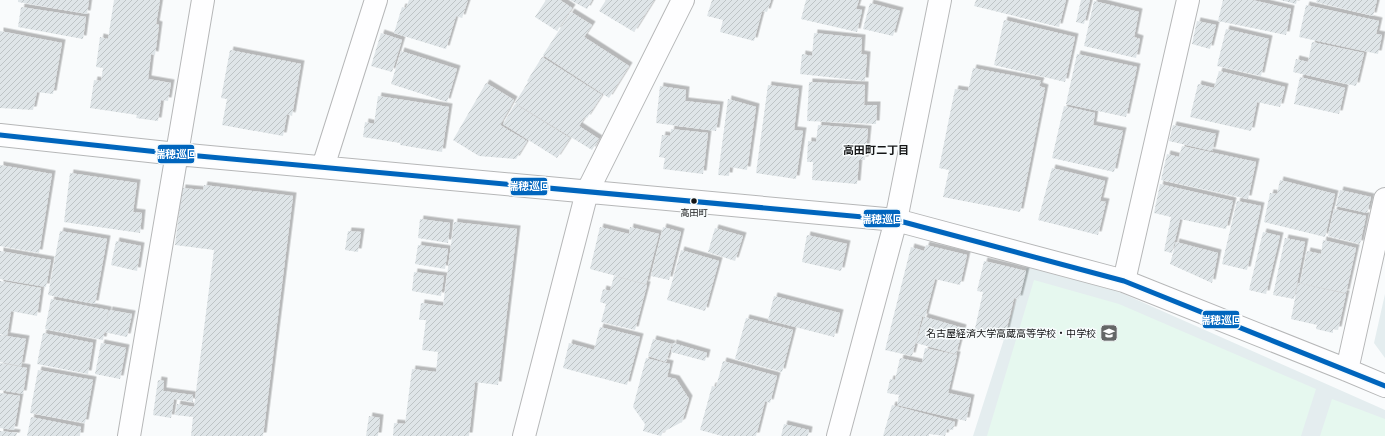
<svg xmlns="http://www.w3.org/2000/svg" width="1385" height="436" font-family="Ubuntu,'Noto Sans JP',sans-serif">
  <style>
    .built { fill: #e4edef }
    .green { fill: #e6f8ef }
    .building { fill: url(#building-hatch); filter: url(#shadow) }
    .lines { fill: none; stroke-linecap: round; stroke-linejoin: round }
    .minor-casing { stroke: #b6b7b8; stroke-width: 24 }
    .minor { stroke: #fefeff; stroke-width: 22 }
    .bus-1-casing { stroke: #f8fcfd; stroke-width: 8 }
    .bus-1 { stroke: #0065bd; stroke-width: 5 }
    .bus-dot { fill: #141516; stroke: #f8fcfd; stroke-width: 1.5 }
    .labels { text-anchor: middle; stroke-width: 3; stroke-linejoin: round; paint-order: stroke }
    .bus-label { font-size: 9px; fill: #141516; stroke: #f8fcfd }
    .poi-label { font-size: 10px; fill: #141516; stroke: #f8fcfd; text-anchor: end }
    .neighbourhood-label { font-size: 11px; font-weight: bold; fill: #141516; stroke: #f8fcfd }
    .line-badge { stroke: #f8fcfd; stroke-width: 1.5 }
    .badge-label { font-size: 11px; text-anchor: middle; font-weight: bold; fill: #fff }
  </style>
  <defs>
    <pattern id="building-hatch" width="6" height="6" patternUnits="userSpaceOnUse"><rect width="6" height="6" fill="#dfe5e8"/><path d="M-1 1l2-2M0 6l6-6M5 7l2-2" fill="none" stroke="#bec4c6"/></pattern>
    <filter id="shadow"><feDropShadow dx="3.5" dy="-3.5" stdDeviation="0" flood-color="#0004"/></filter>
  </defs>
  <rect width="100%" height="100%" fill="#f9fbfc"/>
  <path class="built" d="M 1027,267 L 1117,291 L 1385,410 L 1385,436 L 973,436 Z
    M 1385,294 L 1385,358 L 1374,343 Z"/>
  <path class="green" d="M 1034,280 L 1119,304 L 1316,389 L 1301,436 L 987,436 Z
    M 1332,399 L 1385,419 L 1385,436 L 1320,436 Z"/>
  <path class="building" d="M 18,0 L 89,0 L 87,14 L 18,2 Z
    M 114,0 L 160,0 L 156,24 L 159,25 L 155,55 L 151,54 L 148,79 L 171,83 L 168,101 L 161,100 L 158,121 L 136,118 L 137,115 L 90,108 L 94,80 L 101,81 L 103,68 L 96,67 L 100,37 L 108,39 Z
    M 409,0 L 468,0 L 462,18 L 456,16 L 446,49 L 394,33 L 402,7 L 406,8 Z
    M 546,0 L 560,0 L 572,8 L 557,31 L 535,17 Z
    M 570,0 L 592,0 L 587,9 Z
    M 606,0 L 654,0 L 634,32 L 599,11 Z
    M 712,0 L 771,0 L 767,12 L 762,11 L 754,41 L 720,32 L 723,20 L 707,16 Z
    M 806,0 L 859,0 L 856,9 L 862,10 L 857,32 L 801,19 Z
    M 976,0 L 1066,0 L 1059,27 L 974,6 Z
    M 1081,0 L 1090,0 L 1084,24 L 1076,22 Z
    M 1223,0 L 1252,0 L 1291,9 L 1286,35 L 1218,21 Z
    M 1280,0 L 1297,0 L 1296,4 Z
    M 1317,0 L 1377,0 L 1373,16 L 1316,2 Z
    M 1094,1 L 1139,12 L 1134,37 L 1140,39 L 1136,58 L 1084,46 Z
    M 870,3 L 900,11 L 893,36 L 863,29 Z
    M 1306,5 L 1379,21 L 1376,34 L 1382,35 L 1378,54 L 1299,37 Z
    M 21,7 L 86,17 L 83,39 L 18,27 Z
    M 571,12 L 592,25 L 584,37 L 629,66 L 609,98 L 543,55 Z
    M 1004,20 L 1075,37 L 1065,82 L 994,65 Z
    M 1197,21 L 1216,25 L 1210,49 L 1192,44 Z
    M 1226,29 L 1269,39 L 1261,76 L 1217,66 Z
    M 0,31 L 62,43 L 53,94 L 37,92 L 33,110 L 0,108 Z
    M 381,33 L 402,40 L 392,72 L 371,66 Z
    M 814,33 L 862,38 L 861,54 L 867,55 L 865,81 L 800,74 L 802,54 L 812,56 Z
    M 1312,42 L 1364,53 L 1356,86 L 1293,72 L 1296,59 L 1308,62 Z
    M 230,50 L 301,64 L 292,116 L 287,114 L 283,136 L 222,125 L 227,99 L 221,98 Z
    M 401,51 L 457,69 L 447,102 L 391,84 Z
    M 1077,54 L 1137,67 L 1126,117 L 1066,104 Z
    M 542,57 L 602,95 L 587,118 L 585,117 L 579,126 L 599,139 L 592,150 L 515,103 L 528,82 L 557,100 L 527,81 Z
    M 973,68 L 1041,81 L 1039,86 L 1045,88 L 1020,212 L 943,197 L 949,170 L 939,168 L 955,89 L 968,91 Z
    M 1219,71 L 1285,87 L 1280,107 L 1257,102 L 1251,131 L 1190,117 L 1198,84 L 1214,88 Z
    M 1300,77 L 1345,88 L 1339,114 L 1294,104 Z
    M 809,82 L 865,85 L 864,105 L 877,105 L 876,124 L 807,121 Z
    M 486,83 L 514,100 L 500,125 L 527,141 L 516,159 L 479,156 L 453,140 Z
    M 768,85 L 799,89 L 794,130 L 803,131 L 796,179 L 756,173 Z
    M 660,86 L 686,90 L 685,101 L 720,105 L 716,131 L 656,123 Z
    M 378,96 L 449,107 L 442,152 L 400,145 L 406,105 L 400,143 L 363,137 L 365,122 L 374,124 Z
    M 728,99 L 756,107 L 747,170 L 730,167 L 729,176 L 718,175 Z
    M 515,104 L 570,138 L 557,158 L 503,124 Z
    M 1064,106 L 1095,113 L 1093,125 L 1123,131 L 1114,172 L 1052,158 Z
    M 818,125 L 868,129 L 865,160 L 859,160 L 857,184 L 812,180 L 813,162 L 807,162 L 808,141 L 816,142 Z
    M 1173,125 L 1216,134 L 1212,151 L 1169,141 Z
    M 671,129 L 708,133 L 703,174 L 663,169 L 665,158 L 659,157 L 662,135 L 670,136 Z
    M 1182,146 L 1256,162 L 1248,199 L 1161,180 L 1167,154 L 1179,157 Z
    M 0,165 L 52,174 L 39,253 L 0,246 Z
    M 1052,168 L 1105,181 L 1100,201 L 1106,202 L 1098,235 L 1038,220 Z
    M 70,173 L 137,183 L 133,212 L 142,213 L 140,233 L 64,222 Z
    M 1280,180 L 1335,194 L 1325,237 L 1264,222 L 1270,193 L 1277,194 Z
    M 1160,184 L 1233,201 L 1226,229 L 1180,219 L 1172,253 L 1164,251 L 1171,217 L 1154,213 Z
    M 204,185 L 293,196 L 263,436 L 191,436 L 193,417 L 175,415 L 177,404 L 194,407 L 214,250 L 175,245 L 182,188 L 203,190 Z
    M 1340,190 L 1371,197 L 1367,213 L 1336,206 Z
    M 1237,201 L 1261,206 L 1247,270 L 1222,264 Z
    M 1334,209 L 1366,216 L 1360,244 L 1328,236 Z
    M 420,219 L 450,223 L 448,243 L 418,238 Z
    M 454,222 L 517,229 L 498,385 L 475,382 L 469,436 L 393,436 L 394,423 L 405,424 L 412,369 L 436,372 L 438,352 L 422,350 L 426,320 L 419,320 L 421,303 L 443,306 Z
    M 600,227 L 629,234 L 630,227 L 659,234 L 646,284 L 590,269 Z
    M 663,227 L 681,232 L 669,280 L 651,276 Z
    M 715,228 L 743,236 L 735,261 L 708,252 Z
    M 60,231 L 107,239 L 95,304 L 48,295 Z
    M 348,231 L 361,232 L 358,252 L 345,250 Z
    M 1263,232 L 1280,236 L 1266,294 L 1249,290 Z
    M 807,235 L 847,244 L 841,271 L 802,262 Z
    M 1285,238 L 1305,242 L 1294,299 L 1273,295 Z
    M 1323,240 L 1356,248 L 1346,293 L 1300,283 L 1307,251 L 1321,254 Z
    M 116,241 L 141,246 L 137,271 L 111,265 Z
    M 1176,242 L 1218,253 L 1212,283 L 1170,264 Z
    M 418,245 L 448,249 L 445,269 L 415,264 Z
    M 926,245 L 967,255 L 960,285 L 935,279 L 925,317 L 963,328 L 956,354 L 916,343 L 924,317 L 901,311 L 922,317 L 912,356 L 885,350 L 911,247 L 924,251 Z
    M 681,250 L 719,261 L 705,311 L 667,300 Z
    M 0,251 L 51,260 L 46,287 L 0,279 Z
    M 984,261 L 1026,271 L 1019,299 L 1014,298 L 1004,340 L 974,333 L 983,292 L 977,291 Z
    M 414,272 L 444,276 L 441,296 L 412,291 Z
    M 614,276 L 647,285 L 635,330 L 601,322 L 606,304 L 600,302 L 603,289 L 610,291 Z
    M 0,281 L 41,288 L 37,316 L 11,311 L 7,336 L 0,334 Z
    M 1298,283 L 1346,294 L 1338,330 L 1333,329 L 1333,333 L 1316,329 L 1317,325 L 1291,319 Z
    M 774,296 L 840,313 L 834,337 L 768,320 Z
    M 51,299 L 108,310 L 103,340 L 45,329 Z
    M 109,310 L 132,314 L 127,337 L 104,332 Z
    M 746,318 L 793,330 L 782,372 L 735,359 Z
    M 600,327 L 640,337 L 627,385 L 563,368 L 569,343 L 594,350 Z
    M 43,333 L 93,343 L 88,374 L 37,364 Z
    M 0,335 L 26,339 L 21,366 L 0,362 Z
    M 653,339 L 672,344 L 666,362 L 648,356 Z
    M 101,343 L 126,348 L 120,379 L 95,374 Z
    M 673,343 L 707,353 L 705,361 L 671,352 Z
    M 925,348 L 957,355 L 948,393 L 971,398 L 966,421 L 897,405 L 899,395 L 887,393 L 890,379 L 895,380 L 900,358 L 922,363 Z
    M 646,358 L 670,364 L 667,377 L 676,379 L 689,399 L 682,422 L 663,432 L 661,436 L 643,431 L 645,424 L 633,407 Z
    M 723,361 L 777,376 L 770,403 L 765,401 L 756,436 L 722,436 L 700,430 L 712,386 L 716,387 Z
    M 0,363 L 27,368 L 23,394 L 0,390 Z
    M 38,370 L 93,380 L 85,423 L 30,413 Z
    M 158,380 L 164,381 L 163,391 L 193,395 L 193,402 L 174,399 L 171,418 L 153,415 Z
    M 0,393 L 20,396 L 14,430 L 0,428 Z
    M 892,405 L 955,422 L 953,430 L 947,429 L 945,436 L 929,434 L 929,436 L 883,436 Z
    M 369,416 L 380,418 L 378,436 L 366,436 Z
    M 31,417 L 81,427 L 80,436 L 27,436 Z
    M 784,424 L 809,430 L 808,436 L 781,436 Z
    M 0,431 L 17,433 L 16,436 L 0,436 Z"/>
  <g class="lines">
    <defs>
      <path id="minor" d="M 0,135 L 177,154 L 896,220 L 1124,281 L 1347,370 L 1385,386
        M 323,167 L 376,0
        M 1124,281 L 1188,0
        M 1347,370 L 1385,199
        M 129,436 L 203,0
        M 524,436 L 587,192 L 683,0
        M 838,436 L 896,220 L 940,0"/>
    </defs>
    <use href="#minor" class="minor-casing"/>
    <use href="#minor" class="minor"/>
    <defs>
      <path id="bus-1" d="M 0,135 L 177,154 L 896,220 L 1124,281 L 1385,386"/>
    </defs>
    <use href="#bus-1" class="bus-1-casing"/>
    <use href="#bus-1" class="bus-1"/>
  </g>
  <defs>
    <symbol id="school-square" viewBox="-11 -11 22 22"><rect x="-9" y="-9" width="18" height="18" rx="4" fill="#646666" stroke="#f8fcfd"/><path d="M0-5L7-2L0 1L-7-2ZM-4 1L0 2.5L4 1V4Q0 6-4 4Z" fill="#fff"/></symbol>
  </defs>
  <g fill-rule="evenodd">
    <use href="#school-square" x="1099" y="323" width="20" height="20"/>
  </g>
  <circle class="bus-dot" cx="694" cy="201" r="3.5"/>
  <g class="labels">
    <g class="bus-label">
      <text x="694" y="216">高田町</text>
    </g>
    <g class="poi-label">
      <text x="1096" y="337">名古屋経済大学高蔵高等学校・中学校</text>
    </g>
    <g class="neighbourhood-label">
      <text x="876" y="154">高田町二丁目</text>
    </g>
  </g>
  <g class="line-badge">
    <rect x="157" y="144" width="38" height="20" rx="4" fill="#0065bd"/>
    <rect x="510" y="177" width="38" height="19" rx="4" fill="#0065bd"/>
    <rect x="863" y="209" width="38" height="19" rx="4" fill="#0065bd"/>
    <rect x="1202" y="310" width="38" height="19" rx="4" fill="#0065bd"/>
  </g>
  <g class="badge-label">
    <text x="176" y="158">瑞穂巡回</text>
    <text x="529" y="190">瑞穂巡回</text>
    <text x="882" y="223">瑞穂巡回</text>
    <text x="1221" y="324">瑞穂巡回</text>
  </g>
</svg>
